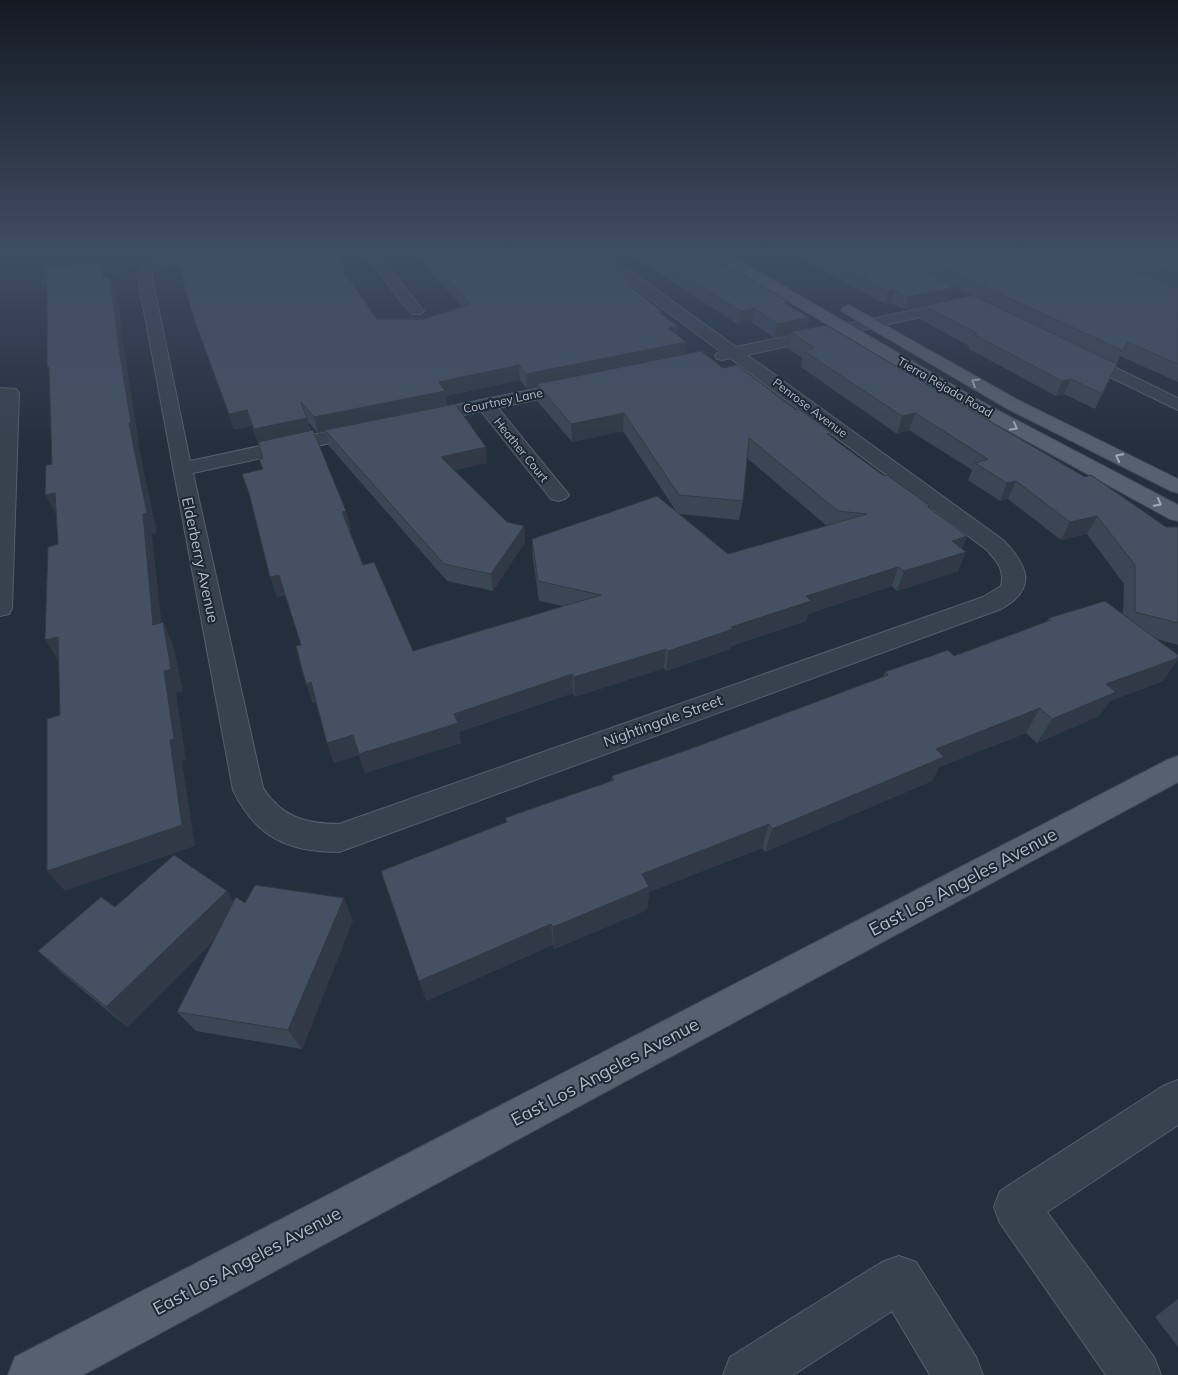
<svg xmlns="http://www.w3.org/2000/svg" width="1178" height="1375" font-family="Mulish,sans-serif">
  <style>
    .green { fill: #263c3f }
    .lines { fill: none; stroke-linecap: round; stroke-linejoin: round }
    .minor-casing { stroke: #565f6c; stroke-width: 2 }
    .major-casing { stroke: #414a57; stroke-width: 2 }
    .minor { fill: #38414e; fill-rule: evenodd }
    .major { fill: #56606e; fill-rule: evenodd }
    .wall { fill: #3b4654; fill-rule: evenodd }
    .shaded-wall { fill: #303945 }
    .building { fill: #455162; stroke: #303945 }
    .oneway { stroke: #a1aab7 }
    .labels { text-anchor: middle; stroke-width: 4; stroke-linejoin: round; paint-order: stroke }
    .far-street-label { font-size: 12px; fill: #b4bcc9; stroke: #1d2633 }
    .street-label { font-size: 15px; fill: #b4bcc9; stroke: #1d2633 }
    .near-street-label { font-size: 18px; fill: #b4bcc9; stroke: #1d2633 }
  </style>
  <rect width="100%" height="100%" fill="#242f3e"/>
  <path class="green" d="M 43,252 L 175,252 L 136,262 L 121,273 L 41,285 Z"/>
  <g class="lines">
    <defs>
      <path id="minor" d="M 204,252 L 234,252 L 227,256 L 161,267 L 151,273 L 190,461 L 363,424 L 370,426 L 373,430 L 370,434 L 363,436 L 193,473 L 263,788 C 281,817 307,824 339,824 L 983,597 L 1001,586 C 1005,570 997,561 987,550 L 730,358 L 723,360 L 717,359 L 715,355 L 720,351 L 591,255 L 590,252 L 604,252 L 736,347 L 958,301 L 963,302 L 965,305 L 963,308 L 958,309 L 747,355 L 1003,540 C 1028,566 1038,588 1001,609 L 339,852 C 287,852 256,837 233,790 L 137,273 C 151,254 183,255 204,252 Z
        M 363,252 L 376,252 L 421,308 L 424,311 L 421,314 L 411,314 Z
        M 1079,350 L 1178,398 L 1178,410 L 1073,359 L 1071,355 L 1073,351 Z
        M 574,381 L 580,382 L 583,386 L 580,390 L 498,408 L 569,495 L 565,499 L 558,501 L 551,499 L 481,411 L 423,424 L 416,422 L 414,418 L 416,414 L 423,412 Z
        M 0,388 L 16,389 L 19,393 L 12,608 L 9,614 L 0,616 Z
        M 1178,1080 L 1178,1125 L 1047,1212 L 1154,1357 L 1161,1375 L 1106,1375 L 1000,1223 L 994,1207 L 1000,1191 L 1163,1086 Z
        M 899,1256 L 916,1262 L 976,1357 L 983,1375 L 930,1375 L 892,1311 L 793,1375 L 723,1375 L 730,1357 L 882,1262 Z"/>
      <path id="major" d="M 710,252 L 725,252 L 984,403 L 1178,505 L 1178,521 L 1170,519 L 972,411 L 711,255 Z
        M 849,305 L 1018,400 L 1178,479 L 1178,493 L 1171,491 L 1006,408 L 844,313 L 841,310 L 844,307 Z
        M 1178,756 L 1178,782 L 83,1375 L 8,1375 L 15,1357 L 1167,760 Z"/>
    </defs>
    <use href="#minor" class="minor-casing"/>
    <use href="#major" class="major-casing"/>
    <use href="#minor" class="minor"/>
    <use href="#major" class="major"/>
  </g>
  <path class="wall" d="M 412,252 L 601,252 L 604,254 L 604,266 L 662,311 L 662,315 L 678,326 L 677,335 L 685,354 L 723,368 L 796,410 L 832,433 L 831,437 L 884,476 L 930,506 L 930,508 L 967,536 L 962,548 L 958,571 L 897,591 L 892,586 L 808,614 L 806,621 L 731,646 L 730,649 L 666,671 L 664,668 L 575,697 L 573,693 L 459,732 L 461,743 L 365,773 L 359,755 L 334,763 L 327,743 L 316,702 L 313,703 L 306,684 L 301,645 L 286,595 L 277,597 L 263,469 L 259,459 L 263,458 L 258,442 L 252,426 L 234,429 L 195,322 L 345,268 L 347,276 L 377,319 L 424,319 L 462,306 ZM 520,380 L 527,389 L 537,387 L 538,402 L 572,442 L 623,431 L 676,511 L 532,539 L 533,559 L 539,601 L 563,606 L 413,651 L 363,565 L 349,531 L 351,530 L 346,511 L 311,431 L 308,422 L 318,433 L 326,431 L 329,446 L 447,581 L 493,591 L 525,542 L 524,526 L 507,522 L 454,470 L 487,463 L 447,405 L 446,396 ZM 747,458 L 827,526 L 728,554 L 679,514 L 739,520 L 743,501 Z
    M 606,252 L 615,252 L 612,256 Z
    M 626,252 L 704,252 L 789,302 L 788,305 L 809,317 L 807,329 L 1166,527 L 1178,527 L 1178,645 L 1157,639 L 1163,681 L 1110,701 L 1099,716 L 1037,743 L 1026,733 L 939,767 L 932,781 L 765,852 L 762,848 L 649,892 L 647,910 L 554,949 L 553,945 L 426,1001 L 506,822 L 505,818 L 611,781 L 612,776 L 690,749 L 883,677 L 885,672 L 954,656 L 1047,621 L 1049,618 L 1123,614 L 1124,584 L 1087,534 L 1061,540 L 1008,499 L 1000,501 L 968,480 L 972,470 L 909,430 L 897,434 L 801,367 L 802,358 L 788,348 L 791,335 L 774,338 L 752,322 L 739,325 Z
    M 788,252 L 1178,252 L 1178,382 L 1120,356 L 1095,409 L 1064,394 L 1056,396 L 969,349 L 969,346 L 920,319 L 924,306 L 904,310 L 891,303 L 885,304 ZM 954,287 L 972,295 L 950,300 Z
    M 234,902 L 353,920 L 302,1049 L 196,1031 L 177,1012 L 214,940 L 127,1027 L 61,972 L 38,951 L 115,907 Z
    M 1178,1299 L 1178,1347 L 1155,1317 Z"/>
  <path class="shaded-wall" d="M 604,254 L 604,267 L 598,262 Z
    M 101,261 L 108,277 L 103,278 Z
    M 345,268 L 348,281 L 342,269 Z
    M 110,277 L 117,294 L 128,374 L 139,443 L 138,443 L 157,533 L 152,534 L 164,646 L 153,625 L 129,423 L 120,355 Z
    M 955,287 L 950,300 L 904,310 L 908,297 Z
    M 894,290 L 891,303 L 885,304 L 888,291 Z
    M 754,308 L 752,322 L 739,325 L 741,311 Z
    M 809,317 L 806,331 L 791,332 L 791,335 L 774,338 L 777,324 Z
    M 678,326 L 676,340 L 668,328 Z
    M 686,342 L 685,357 L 537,384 L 537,387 L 527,389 L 526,374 Z
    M 519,365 L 520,380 L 446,396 L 447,406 L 318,433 L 314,417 L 439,382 Z
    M 1071,379 L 1064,394 L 1056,396 L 1062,381 Z
    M 247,410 L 252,426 L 234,429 L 229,414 Z
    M 624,413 L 623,431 L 572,442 L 571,424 Z
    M 915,413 L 909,430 L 897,434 L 902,416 Z
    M 307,418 L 311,434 L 259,445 L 254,429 Z
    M 486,447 L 487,463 L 443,473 L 441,457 Z
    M 1016,481 L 1008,499 L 1000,501 L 1007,483 Z
    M 55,493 L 57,516 L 45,495 Z
    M 346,511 L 351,530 L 347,531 L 342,512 Z
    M 1097,516 L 1087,534 L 1061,540 L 1070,522 Z
    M 524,526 L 525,542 L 493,591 L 491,574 Z
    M 967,536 L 960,554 L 966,552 L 958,571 L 897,591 L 904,571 L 952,541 Z
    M 898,567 L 892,586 L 808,614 L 806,621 L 731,646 L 730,649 L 666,671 L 668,651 L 731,627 L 806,596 Z
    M 279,575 L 286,594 L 277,597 L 270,577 Z
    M 163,622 L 173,644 L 183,691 L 176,693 L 186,760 L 182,761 L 195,846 L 65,891 L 47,871 L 170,740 L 164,671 Z
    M 58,637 L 59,662 L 45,640 Z
    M 666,649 L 664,668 L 575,697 L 574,677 Z
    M 1178,658 L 1178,660 L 1163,681 L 1110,701 L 1099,716 L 1037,743 L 1052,719 L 1106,684 Z
    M 572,674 L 573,693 L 459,732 L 461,743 L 365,773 L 359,755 L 334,763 L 327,743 L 353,735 L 454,714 Z
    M 311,682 L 318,702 L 313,703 L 306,684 Z
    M 1040,708 L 1026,733 L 939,767 L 932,781 L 765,852 L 772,829 L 936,749 Z
    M 769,824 L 762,848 L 649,892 L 647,910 L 554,949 L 553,927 L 642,874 Z
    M 227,891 L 241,913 L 127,1027 L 106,1007 Z
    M 344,898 L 353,920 L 302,1049 L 288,1030 Z
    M 551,924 L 553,945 L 426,1001 L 419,981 Z"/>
  <path class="building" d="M 189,252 L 334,252 L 345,268 L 342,269 L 377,319 L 424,319 L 471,304 L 422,252 L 601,252 L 604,254 L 598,262 L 662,311 L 658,312 L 678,326 L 668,328 L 686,342 L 526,374 L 519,365 L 439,382 L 445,391 L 314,417 L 301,402 L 307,418 L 254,429 L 247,410 L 229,414 L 195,322 L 176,258 L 191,256 Z
    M 647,252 L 704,252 L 789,302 L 784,303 L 809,317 L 777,324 L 754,308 L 741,311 Z
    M 814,252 L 881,252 L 955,287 L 908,297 L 894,290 L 888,291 Z
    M 911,252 L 1082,252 L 1178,288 L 1178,364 L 1127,342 L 1123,351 Z
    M 1116,252 L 1178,252 L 1178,275 Z
    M 101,261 L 103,278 L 110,277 L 120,355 L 131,423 L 129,423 L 147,513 L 143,514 L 153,625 L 163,622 L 171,669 L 164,671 L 174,739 L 170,740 L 182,825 L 47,871 L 47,719 L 60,715 L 58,637 L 45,640 L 48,547 L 58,544 L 55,493 L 45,495 L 46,465 L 52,464 L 49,367 L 47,367 L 47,268 Z
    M 972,295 L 1117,364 L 1102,394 L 1071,379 L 1062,381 L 973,334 L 977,333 L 924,306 Z
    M 826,325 L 1085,477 L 1091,475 L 1166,527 L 1178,527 L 1178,623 L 1135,612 L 1135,565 L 1097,516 L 1070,522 L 1016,481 L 1007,483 L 975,463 L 988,459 L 915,413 L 902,416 L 804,351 L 814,348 L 791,332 Z
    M 701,351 L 723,368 L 737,365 L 796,410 L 799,409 L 832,433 L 827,434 L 884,476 L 887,475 L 930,506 L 928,507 L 967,536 L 952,541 L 966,552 L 904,571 L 898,567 L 806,596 L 811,601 L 731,627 L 733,629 L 668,651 L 666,649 L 574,677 L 572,674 L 454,714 L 458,723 L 359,754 L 353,735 L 327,743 L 311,682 L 306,684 L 296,646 L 301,645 L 279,575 L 270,577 L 249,493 L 242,474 L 263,469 L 259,459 L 263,458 L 258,442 L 313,430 L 346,511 L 342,512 L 363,565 L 374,562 L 413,651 L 601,595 L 538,581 L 532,539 L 657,496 L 728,554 L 867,514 L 838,511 L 749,438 L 743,501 L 679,495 L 624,413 L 571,424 L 537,384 Z
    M 455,404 L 486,447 L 441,457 L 507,522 L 524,526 L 491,574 L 444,564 L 325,430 Z
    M 1105,601 L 1178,655 L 1178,658 L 1106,684 L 1116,692 L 1052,719 L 1040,708 L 936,749 L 944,757 L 772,829 L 769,824 L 642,874 L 649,887 L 553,927 L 551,924 L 419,981 L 381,871 L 507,822 L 505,818 L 614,780 L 612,776 L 690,749 L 888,675 L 885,672 L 948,650 L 954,656 L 1051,620 L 1049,618 Z
    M 174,855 L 227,891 L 106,1007 L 38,951 L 101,897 L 115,907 Z
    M 255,885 L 344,898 L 288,1030 L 177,1012 L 236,897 L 245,903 Z"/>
  <defs><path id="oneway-chevron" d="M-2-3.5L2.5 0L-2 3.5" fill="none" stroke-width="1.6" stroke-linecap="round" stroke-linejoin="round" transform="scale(1.25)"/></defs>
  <g class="oneway">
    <use href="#oneway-chevron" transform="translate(975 382) rotate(-150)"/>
    <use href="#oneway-chevron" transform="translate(1014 427) rotate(28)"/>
    <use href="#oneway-chevron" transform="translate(1119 457) rotate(-153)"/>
    <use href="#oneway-chevron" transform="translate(1158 503) rotate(28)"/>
  </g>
  <linearGradient id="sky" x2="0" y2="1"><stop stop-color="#141a22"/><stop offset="0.57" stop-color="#3f4d63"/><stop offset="1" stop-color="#3f4d63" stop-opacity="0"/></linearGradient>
  <rect width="1178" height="444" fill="url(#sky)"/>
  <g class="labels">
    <g class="far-street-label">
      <text transform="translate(945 387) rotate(30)" y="4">Tierra Rejada Road</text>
      <text transform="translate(503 401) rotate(-12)" y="4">Courtney Lane</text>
      <text transform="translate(810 408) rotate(37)" y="4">Penrose Avenue</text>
      <text transform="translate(521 450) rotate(51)" y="4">Heather Court</text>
    </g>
    <g class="street-label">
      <text transform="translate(200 560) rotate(78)" y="5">Elderberry Avenue</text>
      <text transform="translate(663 721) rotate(-20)" y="5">Nightingale Street</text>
    </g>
    <g class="near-street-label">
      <text transform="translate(963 882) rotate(-28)" y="6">East Los Angeles Avenue</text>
      <text transform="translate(605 1072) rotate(-28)" y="6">East Los Angeles Avenue</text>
      <text transform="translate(247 1261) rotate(-28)" y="6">East Los Angeles Avenue</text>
    </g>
  </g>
</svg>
